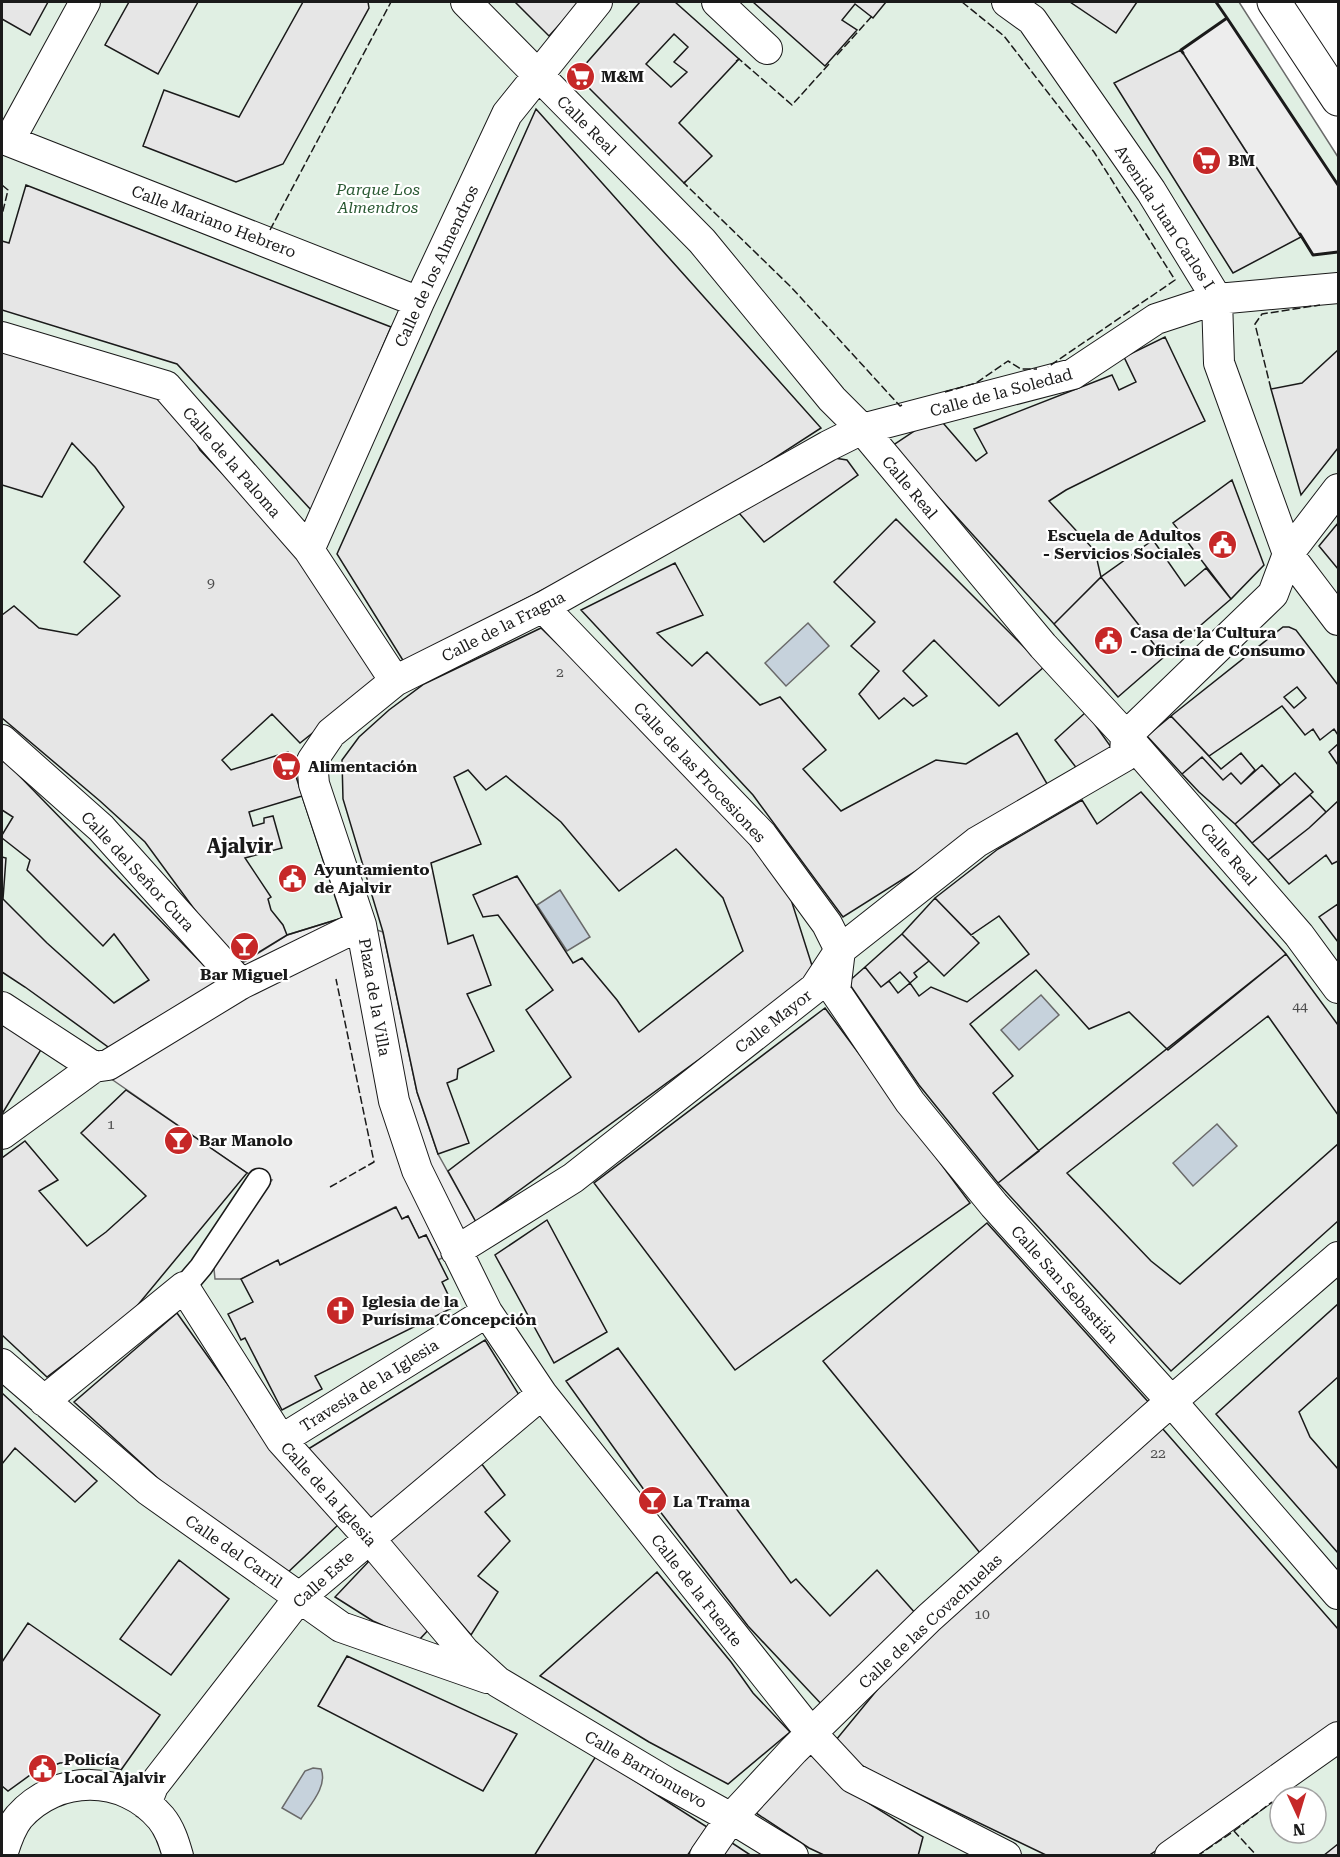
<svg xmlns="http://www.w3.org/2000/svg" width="1340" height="1857" font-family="'Roboto Serif',serif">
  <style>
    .green { fill: #e0efe3; stroke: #6a6a6a; stroke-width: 1.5; fill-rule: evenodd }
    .parking { fill: #ededed; stroke: #6a6a6a; stroke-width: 1.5 }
    .water { fill: #c6d2dc; stroke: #6a6a6a; stroke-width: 1.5 }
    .building { fill: #e6e6e6; stroke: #1a1a1a; stroke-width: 1.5; fill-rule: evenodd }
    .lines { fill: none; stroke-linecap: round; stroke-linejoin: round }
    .pedestrian-casing { stroke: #1a1a1a; stroke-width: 25 }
    .minor-casing { stroke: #1a1a1a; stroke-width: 32 }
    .tertiary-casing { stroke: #1a1a1a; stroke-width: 35 }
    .pedestrian { stroke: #fff; stroke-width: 22 }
    .minor { stroke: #fff; stroke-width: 30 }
    .tertiary { stroke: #fff; stroke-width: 33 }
    .fence { stroke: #1a1a1a; stroke-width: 1.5; stroke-dasharray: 8 3; stroke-linecap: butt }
    .wall { stroke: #1a1a1a; stroke-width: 3 }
    .labels { text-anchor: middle; stroke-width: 4.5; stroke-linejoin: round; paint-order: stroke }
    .number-label { font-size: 14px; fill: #4d4d4d }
    .poi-label { font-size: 16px; font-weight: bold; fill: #1a1a1a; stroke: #fff; text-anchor: start }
    .street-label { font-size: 16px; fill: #1a1a1a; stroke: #fff }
    .park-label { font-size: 16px; font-style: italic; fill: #2b5a34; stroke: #fff }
    .quarter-label { font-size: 20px; font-weight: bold; fill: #1a1a1a; stroke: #fff }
  </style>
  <rect width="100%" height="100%" fill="#fff"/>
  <path class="green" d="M 2,2 L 1239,2 L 1338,157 L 1338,1855 L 2,1856 ZM 1280,1797 L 1316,1797 L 1316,1833 L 1280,1833 Z"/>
  <path class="parking" d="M 1227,18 L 1338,185 L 1338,252 L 1313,255 L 1181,50 Z
    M 342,918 L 383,932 L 417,1092 L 438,1154 L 476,1222 L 456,1251 L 438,1260 L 426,1235 L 419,1238 L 408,1216 L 402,1219 L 395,1207 L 280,1265 L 277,1261 L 241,1279 L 215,1279 L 213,1259 L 272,1180 L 247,1173 L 94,1067 L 111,1049 L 141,1027 L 287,935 Z"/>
  <path class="water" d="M 808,623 L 829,646 L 786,686 L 765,663 Z
    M 560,890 L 590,937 L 567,951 L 537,905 Z
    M 1041,995 L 1059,1015 L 1019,1050 L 1001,1030 Z
    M 1217,1124 L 1237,1146 L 1193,1186 L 1173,1163 Z
    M 313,1768 L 321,1769 C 328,1786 310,1805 301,1819 L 282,1808 L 305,1771 Z"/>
  <path class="building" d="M 2,2 L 48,2 L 30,35 L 2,19 Z
    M 129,2 L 198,2 L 158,74 L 105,45 Z
    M 303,2 L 368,2 L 369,8 L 283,164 L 236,182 L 143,146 L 164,90 L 239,117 Z
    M 515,2 L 580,2 L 549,36 Z
    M 640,2 L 675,2 L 739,59 L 679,123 L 712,156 L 684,183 L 576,75 ZM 674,34 L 688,47 L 674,62 L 687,72 L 671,87 L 646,64 Z
    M 753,2 L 886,2 L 873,18 L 855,4 L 842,20 L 857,30 L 825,66 Z
    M 1070,2 L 1137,2 L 1116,33 Z
    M 1181,50 L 1301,237 L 1233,273 L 1114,83 Z
    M 536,109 L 821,428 L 685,516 L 404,662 L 337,554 Z
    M 26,185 L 391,327 L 312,511 L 177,364 L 2,310 L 2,241 L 9,243 Z
    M 1165,337 L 1205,421 L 1066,490 L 1049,501 L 1095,551 L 1101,577 L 1054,624 L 892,446 L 937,416 L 976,461 L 987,453 L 974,429 L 1112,375 L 1119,390 L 1136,382 L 1124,357 Z
    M 2,342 L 145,386 L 178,412 L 200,450 L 260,513 L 292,551 L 376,670 L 375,683 L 300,743 L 272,714 L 222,760 L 231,770 L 288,752 L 342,918 L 287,935 L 236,966 L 145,842 L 100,801 L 2,718 L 2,615 L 14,606 L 39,628 L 77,635 L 120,596 L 84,562 L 124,507 L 95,467 L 72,443 L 42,497 L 2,485 Z
    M 1338,350 L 1338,448 L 1301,495 L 1271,389 L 1302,383 Z
    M 834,458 L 847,460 L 858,475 L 764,542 L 739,513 Z
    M 1232,480 L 1264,565 L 1231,599 L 1173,523 Z
    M 896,519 L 1044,667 L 999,706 L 934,640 L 903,671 L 927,696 L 913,706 L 904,698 L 879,719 L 859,694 L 879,671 L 851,646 L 875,622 L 834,582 Z
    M 1338,523 L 1338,569 L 1319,546 Z
    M 1153,540 L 1185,586 L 1206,568 L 1231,599 L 1164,657 L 1101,577 Z
    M 675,563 L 703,615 L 657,633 L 692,666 L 707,652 L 760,705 L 780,697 L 826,750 L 803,769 L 841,811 L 936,760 L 966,764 L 1017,733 L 1049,787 L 843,917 L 753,795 L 581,610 Z
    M 1101,577 L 1164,657 L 1118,697 L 1054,624 Z
    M 1283,627 L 1289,627 L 1296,630 L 1338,685 L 1338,735 L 1334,729 L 1320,740 L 1313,729 L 1305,735 L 1282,706 L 1209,756 L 1171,716 ZM 1297,687 L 1306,698 L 1294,708 L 1284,697 Z
    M 541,628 L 698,781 L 788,890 L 815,975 L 476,1222 L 448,1171 L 571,1077 L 526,1010 L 553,990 L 498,915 L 483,917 L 473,895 L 517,876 L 573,963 L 582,958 L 617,1000 L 639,1032 L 743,951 L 723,898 L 676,849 L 619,891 L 561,822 L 506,776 L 486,790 L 468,770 L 454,777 L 481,844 L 431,863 L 448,944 L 473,935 L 491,985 L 467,994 L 494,1051 L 458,1069 L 457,1079 L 447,1083 L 469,1143 L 438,1154 L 417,1092 L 383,932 L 343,799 L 342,760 L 359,737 L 389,710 L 424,684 Z
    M 1086,712 L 1111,747 L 1078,770 L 1055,740 Z
    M 1171,716 L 1221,769 L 1241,753 L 1255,770 L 1241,784 L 1231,773 L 1223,780 L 1202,757 L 1182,774 L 1147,736 Z
    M 1338,744 L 1338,765 L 1329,752 Z
    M 1202,757 L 1223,780 L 1231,773 L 1241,784 L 1262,765 L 1280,785 L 1235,824 L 1199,792 L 1182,774 Z
    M 2,758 L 220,982 L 141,1027 L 111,1049 L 25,987 L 2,972 L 2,857 L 6,858 L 3,899 L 47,943 L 114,1003 L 149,980 L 114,934 L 103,946 L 27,870 L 30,860 L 2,838 L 2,835 L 13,817 L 2,810 Z
    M 1295,773 L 1313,792 L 1252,843 L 1235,824 Z
    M 1141,792 L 1286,954 L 1168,1050 L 1129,1012 L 1089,1029 L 1036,970 L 970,1024 L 1013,1076 L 993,1093 L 1039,1151 L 998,1183 L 919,1085 L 848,982 L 865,967 L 881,987 L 889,981 L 898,993 L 910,983 L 919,996 L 931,987 L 967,1002 L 1029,954 L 999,916 L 971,935 L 935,898 L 998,849 L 1082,800 L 1097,824 Z
    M 1310,795 L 1326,812 L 1309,828 L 1268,860 L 1252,843 Z
    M 302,796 L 342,918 L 287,935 L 283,925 L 271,910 L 268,899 L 271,897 L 245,858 L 282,848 L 273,816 L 264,818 L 264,823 L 253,826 L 249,812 Z
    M 1338,801 L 1338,861 L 1332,864 L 1326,855 L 1289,884 L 1268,860 L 1309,828 Z
    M 935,898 L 979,943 L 944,976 L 902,934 Z
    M 1338,904 L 1338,942 L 1319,917 Z
    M 902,934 L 929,961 L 914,973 L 917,977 L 910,983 L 900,972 L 881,987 L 865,967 Z
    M 1286,954 L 1338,1025 L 1338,1115 L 1268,1016 L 1067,1173 L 1151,1261 L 1180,1284 L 1338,1144 L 1338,1221 L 1171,1371 L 998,1183 Z
    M 825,1008 L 970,1203 L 735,1370 L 594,1183 Z
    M 2,1022 L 42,1048 L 2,1114 Z
    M 126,1090 L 247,1173 L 132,1312 L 47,1377 L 2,1335 L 2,1158 L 25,1141 L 58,1180 L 39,1191 L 87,1246 L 106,1232 L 146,1196 L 81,1133 Z
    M 396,1207 L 402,1219 L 408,1216 L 419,1238 L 426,1235 L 448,1279 L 442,1282 L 454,1307 L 315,1376 L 322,1389 L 282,1410 L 245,1338 L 241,1340 L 228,1314 L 253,1302 L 241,1279 L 278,1260 L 280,1265 Z
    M 547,1220 L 607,1332 L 554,1363 L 495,1255 Z
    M 987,1223 L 1151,1405 L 980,1553 L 823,1361 Z
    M 1338,1304 L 1338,1377 L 1299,1412 L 1310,1437 L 1338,1469 L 1338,1553 L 1216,1414 Z
    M 177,1313 L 253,1420 L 338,1525 L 285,1575 L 173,1492 L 74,1402 Z
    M 485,1340 L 524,1403 L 369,1527 L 305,1451 Z
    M 618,1348 L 791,1583 L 796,1579 L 830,1616 L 877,1570 L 916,1614 L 825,1708 L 748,1626 L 652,1501 L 566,1381 Z
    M 2,1393 L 97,1481 L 75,1502 L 15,1448 L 2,1464 Z
    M 1162,1428 L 1338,1629 L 1338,1728 L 1148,1856 L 1048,1856 L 869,1770 L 831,1746 L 882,1684 L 922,1644 Z
    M 481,1463 L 505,1495 L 485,1512 L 510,1541 L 478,1576 L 498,1592 L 471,1635 L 389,1540 Z
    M 371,1559 L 432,1626 L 418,1641 L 373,1621 L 335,1597 Z
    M 179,1560 L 229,1599 L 171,1675 L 120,1639 Z
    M 657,1572 L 731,1662 L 753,1693 L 790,1732 L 728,1784 L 649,1742 L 540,1676 Z
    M 28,1623 L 160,1715 L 121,1770 L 93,1761 L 60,1763 L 33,1773 L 8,1791 L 2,1786 L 2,1662 Z
    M 347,1656 L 517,1734 L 483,1791 L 318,1706 Z
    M 809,1753 L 865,1801 L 923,1837 L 918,1856 L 826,1856 L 809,1848 L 756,1813 Z
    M 596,1756 L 707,1827 L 687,1856 L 534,1856 Z
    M 726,1839 L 752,1856 L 716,1856 Z
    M 1338,1844 L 1338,1856 L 1323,1856 Z"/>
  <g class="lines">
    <defs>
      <path id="pedestrian" d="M 184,1287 L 201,1267 L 259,1180"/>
      <path id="minor" d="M 85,2 L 9,141 L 419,302
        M 466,2 L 702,241 L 832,399 L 862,429 L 1043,646 L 1126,736 L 1299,935 L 1338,988
        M 717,2 L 767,49
        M 1007,2 L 1032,20 L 1151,191 L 1217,299 L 1219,363 L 1288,554 L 1338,620
        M 2,337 L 166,386 L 309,550 L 395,681
        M 309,550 L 419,302 L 507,114 L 597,2
        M 543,607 L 762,835 L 827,924 L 840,950 L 835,991 L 910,1102 L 994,1205 L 1172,1402 L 1338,1594
        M 2,740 L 101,828 L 241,984
        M 2,1007 L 94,1067
        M 2,1134 L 94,1067 L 108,1065 L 241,984 L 361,925
        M 456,1251 L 573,1178 L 815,988 L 840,950 L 977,842 L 1125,756 L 1126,736 L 1273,594 L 1288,554 L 1338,489
        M 2,1364 L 148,1490 L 341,1627 L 487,1678
        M 44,1401 L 184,1287 L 281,1440 L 369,1538 L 464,1651 L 498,1682 L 666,1782 L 731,1818 L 793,1856
        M 281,1440 L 487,1312
        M 146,1804 L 153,1786 L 299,1598 L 542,1394
        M 2,1855 C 6,1842 10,1828 19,1817 C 57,1774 124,1774 161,1818 C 170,1829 174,1842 178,1856
        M 705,1856 L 731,1818 L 794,1750 L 929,1618 L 1151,1419 L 1338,1257
        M 1006,1856 L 853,1778 L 812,1734 L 542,1394 L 487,1312 L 417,1170 L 394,1101 L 361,925 L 314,784 L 312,761 L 331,733 L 395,681 L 543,607 L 828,446 L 862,429 L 1073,374 L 1156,319 L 1217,299 L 1338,288
        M 1170,1856 L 1338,1737"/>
      <path id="tertiary" d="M 1274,2 L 1338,99"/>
    </defs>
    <use href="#pedestrian" class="pedestrian-casing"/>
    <use href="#minor" class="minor-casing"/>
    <use href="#tertiary" class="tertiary-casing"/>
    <use href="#pedestrian" class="pedestrian"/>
    <use href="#minor" class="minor"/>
    <use href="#tertiary" class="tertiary"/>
    <path class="fence" d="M 962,2 L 1004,36 L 1094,152 L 1175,280 L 1048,367
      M 837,55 L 873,15
      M 736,61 L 739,59 L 792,105 L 829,64
      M 686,181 L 684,183 L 791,287 L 900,406 L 902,405
      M 2,185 L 8,190 L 2,215
      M 270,230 L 391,2
      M 1271,389 L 1255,324 L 1262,314 L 1320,305
      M 945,392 L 976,383 L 1008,361 L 1021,369 L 1037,369
      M 330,1187 L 374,1162 L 336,979
      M 1234,1831 L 1272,1802
      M 1197,1856 L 1234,1831 L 1257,1856"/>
    <path class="wall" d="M 1216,2 L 1227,18
      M 1183,53 L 1181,50 L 1227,18 L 1338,185
      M 1300,234 L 1313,255 L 1338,252"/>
  </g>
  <defs>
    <symbol id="supermarket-disc" viewBox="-11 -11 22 22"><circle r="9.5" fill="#c62828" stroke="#fff"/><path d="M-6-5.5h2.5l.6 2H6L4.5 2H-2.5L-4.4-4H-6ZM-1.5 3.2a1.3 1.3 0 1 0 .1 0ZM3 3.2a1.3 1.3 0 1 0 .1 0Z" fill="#fff"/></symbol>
    <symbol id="civic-disc" viewBox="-11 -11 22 22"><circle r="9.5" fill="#c62828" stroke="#fff"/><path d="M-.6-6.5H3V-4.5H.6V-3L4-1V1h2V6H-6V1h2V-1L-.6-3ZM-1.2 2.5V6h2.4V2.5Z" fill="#fff"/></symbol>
    <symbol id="bar-disc" viewBox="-11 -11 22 22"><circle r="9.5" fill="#c62828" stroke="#fff"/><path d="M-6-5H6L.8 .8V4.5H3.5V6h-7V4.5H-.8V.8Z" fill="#fff"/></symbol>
    <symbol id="church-disc" viewBox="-11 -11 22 22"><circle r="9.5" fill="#c62828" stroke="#fff"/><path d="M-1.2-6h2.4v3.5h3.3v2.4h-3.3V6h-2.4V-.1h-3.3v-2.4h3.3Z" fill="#fff"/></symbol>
  </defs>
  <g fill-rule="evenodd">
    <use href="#supermarket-disc" x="564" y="60" width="33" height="33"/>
    <use href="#supermarket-disc" x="1190" y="144" width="33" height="33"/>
    <use href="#civic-disc" x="1206" y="528" width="33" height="33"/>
    <use href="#civic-disc" x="1092" y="624" width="33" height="33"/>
    <use href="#supermarket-disc" x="270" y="750" width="33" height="33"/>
    <use href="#civic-disc" x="276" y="862" width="33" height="33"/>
    <use href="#bar-disc" x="228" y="930" width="33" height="33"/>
    <use href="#bar-disc" x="162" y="1124" width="33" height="33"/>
    <use href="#church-disc" x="324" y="1294" width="33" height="33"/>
    <use href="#bar-disc" x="636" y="1484" width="33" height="33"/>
    <use href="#civic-disc" x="26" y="1752" width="33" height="33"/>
  </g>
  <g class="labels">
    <g class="number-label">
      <text x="211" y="588">9</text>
      <text x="560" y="677">2</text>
      <text x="1300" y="1011">44</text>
      <text x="111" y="1129">1</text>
      <text x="1158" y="1458">22</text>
      <text x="982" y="1619">10</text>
    </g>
    <g class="poi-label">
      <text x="601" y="82">M&amp;M</text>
      <text x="1228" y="166">BM</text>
      <text x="1201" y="541" text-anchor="end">Escuela de Adultos<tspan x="1201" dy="18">- Servicios Sociales</tspan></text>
      <text x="1130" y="638">Casa de la Cultura<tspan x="1130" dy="18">- Oficina de Consumo</tspan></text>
      <text x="308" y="772">Alimentación</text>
      <text x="314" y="875">Ayuntamiento<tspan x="314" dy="18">de Ajalvir</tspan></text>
      <text x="244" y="980" text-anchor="middle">Bar Miguel</text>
      <text x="199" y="1146">Bar Manolo</text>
      <text x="362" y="1307">Iglesia de la<tspan x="362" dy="18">Purísima Concepción</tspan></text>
      <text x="673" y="1507">La Trama</text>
      <text x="64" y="1765">Policía<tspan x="64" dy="18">Local Ajalvir</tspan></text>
    </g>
    <g class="street-label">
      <text transform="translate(587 125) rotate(45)" y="6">Calle Real</text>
      <text transform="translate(1165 217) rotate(57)" y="6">Avenida Juan Carlos I</text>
      <text transform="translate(214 221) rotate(21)" y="6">Calle Mariano Hebrero</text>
      <text transform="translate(436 266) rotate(-65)" y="6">Calle de los Almendros</text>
      <text transform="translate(1001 392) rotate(-15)" y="6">Calle de la Soledad</text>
      <text transform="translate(232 462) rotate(49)" y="6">Calle de la Paloma</text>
      <text transform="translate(910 487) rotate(50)" y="6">Calle Real</text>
      <text transform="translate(503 626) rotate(-27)" y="6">Calle de la Fragua</text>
      <text transform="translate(700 772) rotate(47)" y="6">Calle de las Procesiones</text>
      <text transform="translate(1229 854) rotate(49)" y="6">Calle Real</text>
      <text transform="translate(138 871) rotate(47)" y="6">Calle del Señor Cura</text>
      <text transform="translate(375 997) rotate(80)" y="6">Plaza de la Villa</text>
      <text transform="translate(773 1021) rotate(-38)" y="6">Calle Mayor</text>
      <text transform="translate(1065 1284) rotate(48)" y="6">Calle San Sebastián</text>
      <text transform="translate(369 1385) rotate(-32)" y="6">Travesía de la Iglesia</text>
      <text transform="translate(329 1494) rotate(48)" y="6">Calle de la Iglesia</text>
      <text transform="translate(234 1551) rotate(35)" y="6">Calle del Carril</text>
      <text transform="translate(323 1579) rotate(-42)" y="6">Calle Este</text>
      <text transform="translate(697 1590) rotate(52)" y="6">Calle de la Fuente</text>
      <text transform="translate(930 1621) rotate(-43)" y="6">Calle de las Covachuelas</text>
      <text transform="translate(646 1769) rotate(30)" y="6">Calle Barrionuevo</text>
    </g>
    <g class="park-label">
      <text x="378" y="195">Parque Los<tspan x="378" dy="18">Almendros</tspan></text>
    </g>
    <g class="quarter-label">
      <text x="240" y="853">Ajalvir</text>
    </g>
  </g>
  <rect width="1340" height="1857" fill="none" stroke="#1a1a1a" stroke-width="6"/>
  <g transform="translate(1298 1815) rotate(176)"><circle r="28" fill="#ffffff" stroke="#a3a3a3" stroke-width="1.5"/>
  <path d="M0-4.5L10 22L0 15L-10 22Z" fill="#c62828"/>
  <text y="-9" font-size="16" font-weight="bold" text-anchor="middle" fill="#1a1a1a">N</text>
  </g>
</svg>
